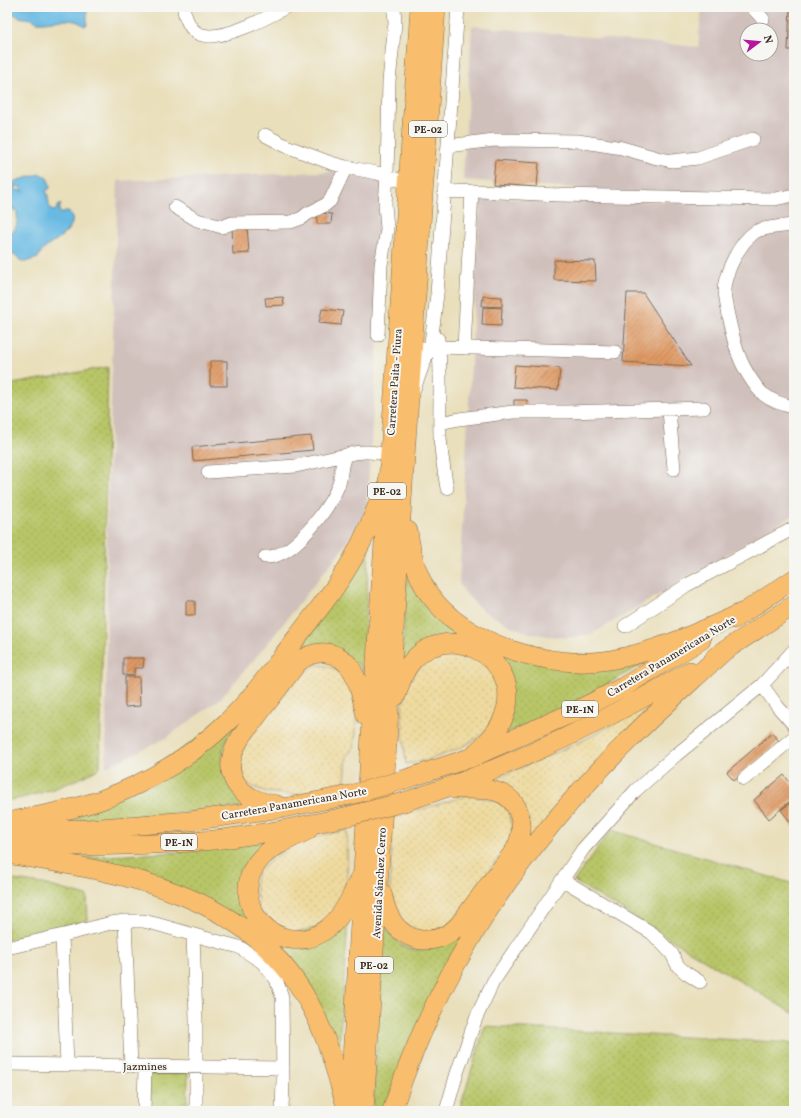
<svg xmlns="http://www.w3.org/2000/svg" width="801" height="1118" font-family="Vollkorn,serif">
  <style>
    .industrial { fill: #d0c0bc; fill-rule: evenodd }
    .grass { fill: url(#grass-dots); stroke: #7a7843 }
    .sand { fill: url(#sand-dots); stroke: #94825e }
    .park { fill: url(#park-crowns); stroke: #7a7843 }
    .water { fill: #68bae3; stroke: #527280 }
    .building { fill: url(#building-hatch) }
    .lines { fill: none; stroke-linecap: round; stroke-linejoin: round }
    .minor-casing { stroke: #786955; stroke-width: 14 }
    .highway-casing { stroke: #786955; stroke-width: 20 }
    .minor { stroke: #fff; stroke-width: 13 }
    .highway { stroke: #f9be6d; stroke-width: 19 }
    .highway-bridge-casing { stroke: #786955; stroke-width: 20; stroke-linecap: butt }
    .highway-bridge { stroke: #f9be6d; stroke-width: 19 }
    .labels { text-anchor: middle; stroke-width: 4; stroke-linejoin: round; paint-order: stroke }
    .shield { fill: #f6f6f2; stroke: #73675e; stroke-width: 1 }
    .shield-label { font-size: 10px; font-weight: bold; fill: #3b2a1e }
    .street-label { font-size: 11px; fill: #3b2a1e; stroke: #f6f6f2 }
  </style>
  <defs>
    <pattern id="grass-dots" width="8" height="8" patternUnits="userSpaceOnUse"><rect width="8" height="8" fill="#b8c668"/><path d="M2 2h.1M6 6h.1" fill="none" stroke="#9faa5a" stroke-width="1.8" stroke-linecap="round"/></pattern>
    <pattern id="sand-dots" width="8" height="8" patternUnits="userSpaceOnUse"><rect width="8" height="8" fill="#eeda9e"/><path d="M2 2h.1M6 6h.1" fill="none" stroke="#cdbb88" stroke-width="1.8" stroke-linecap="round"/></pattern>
    <pattern id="park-crowns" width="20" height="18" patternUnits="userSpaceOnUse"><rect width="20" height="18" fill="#b8c668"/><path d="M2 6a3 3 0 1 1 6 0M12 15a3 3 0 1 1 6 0" fill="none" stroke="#9faa5a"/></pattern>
    <pattern id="building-hatch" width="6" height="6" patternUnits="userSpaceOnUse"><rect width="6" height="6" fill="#df9964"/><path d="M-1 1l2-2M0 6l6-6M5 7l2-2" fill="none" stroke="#b67d52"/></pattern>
  </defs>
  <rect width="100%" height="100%" fill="#f6f6f2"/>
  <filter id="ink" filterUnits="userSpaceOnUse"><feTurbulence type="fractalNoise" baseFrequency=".025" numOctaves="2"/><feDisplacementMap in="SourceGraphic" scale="8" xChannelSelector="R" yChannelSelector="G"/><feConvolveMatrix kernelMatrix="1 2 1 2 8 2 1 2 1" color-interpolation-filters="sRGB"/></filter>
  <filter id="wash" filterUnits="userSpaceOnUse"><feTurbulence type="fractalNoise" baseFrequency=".012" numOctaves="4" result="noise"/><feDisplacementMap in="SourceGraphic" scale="16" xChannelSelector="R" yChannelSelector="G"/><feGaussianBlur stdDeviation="0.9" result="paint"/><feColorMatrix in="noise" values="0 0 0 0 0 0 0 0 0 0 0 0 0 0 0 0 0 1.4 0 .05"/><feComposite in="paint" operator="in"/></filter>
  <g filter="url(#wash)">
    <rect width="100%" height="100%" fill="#e9dfbb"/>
    <path class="industrial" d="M 702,7 L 794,7 L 794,515 L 592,634 L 567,638 L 549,636 L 530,633 L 513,627 L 482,610 L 468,596 L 459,584 L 480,198 L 773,203 L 463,180 L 472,26 L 698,47 ZM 747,30 L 771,30 L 771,54 L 747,54 Z
      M 390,169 L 366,513 L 343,548 L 268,643 L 220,699 L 166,738 L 106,767 L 107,528 L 118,181 Z"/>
    <path class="grass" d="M 108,367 L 100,768 C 72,784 39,795 7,801 L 7,385 Z
      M 369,551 L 363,672 L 358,664 L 289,657 L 366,552 Z
      M 408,563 L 474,640 L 401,668 Z
      M 490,647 L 514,656 L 661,653 L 571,705 L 496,738 Z
      M 269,686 L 228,737 C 223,748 221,759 222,771 L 256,806 L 134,817 L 51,821 L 109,803 Z
      M 611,830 L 794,884 L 794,1014 L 574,881 Z
      M 270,840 C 259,848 250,854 245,867 L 258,930 L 71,858 L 182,852 Z
      M 7,879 L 43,884 L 87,896 L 88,920 L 7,940 Z
      M 349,910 L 338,1062 L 271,940 Z
      M 477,914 L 387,1111 L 373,1111 L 383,925 C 397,943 405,953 430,949 Z
      M 485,1026 L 794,1043 L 794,1111 L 459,1111 Z"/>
    <path class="sand" d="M 465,651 L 492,667 L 501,704 L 485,732 L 474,740 L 460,748 L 429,760 L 406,764 C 404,742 397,701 409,681 C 414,672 424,663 431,655 Z
      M 316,665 C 352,664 359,702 356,731 C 355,736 355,742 354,747 C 352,751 348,753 347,757 C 345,765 347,773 344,782 L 337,786 L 294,795 L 268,792 L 253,787 L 249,784 L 243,777 L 240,768 L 239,763 L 245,743 L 301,672 Z
      M 658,700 L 503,876 L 526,836 L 511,789 L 493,780 L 580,742 Z
      M 469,795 L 502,802 C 511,817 516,826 509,843 L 450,925 L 427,934 L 402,923 L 390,896 L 392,818 Z
      M 347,830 L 347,880 L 342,900 L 327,925 L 289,934 L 259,911 L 255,881 L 258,870 L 299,840 Z"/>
    <path class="park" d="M 149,1072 L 188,1073 L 187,1111 L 149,1111 Z"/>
    <path class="water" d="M 7,7 L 87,7 L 87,25 L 84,26 C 73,15 51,23 37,22 C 31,17 26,19 19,17 C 17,16 15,14 13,14 L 10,20 L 7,21 Z
      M 40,174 C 48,177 49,180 50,188 L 46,192 C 50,197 47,204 51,209 L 54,211 L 57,209 L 57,206 L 61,204 L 59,210 L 61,214 L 65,211 L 68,211 C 84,227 52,241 43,250 C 41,252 39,255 38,258 L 25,262 L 21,262 L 17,256 L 7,253 L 7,232 L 13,232 C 17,227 18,219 17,212 L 13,211 L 14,208 L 13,207 L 11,208 L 11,211 L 7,214 L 7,193 L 14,187 L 16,188 L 16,190 L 24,191 L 18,186 L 10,187 L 15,181 Z"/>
    <g id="blocks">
      <path class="building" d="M 790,7 L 794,7 L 794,50 L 788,50 Z
        M 495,160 L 539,163 L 537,187 L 493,184 Z
        M 317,213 L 332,214 L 331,224 L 317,224 Z
        M 232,226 L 247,226 L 249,253 L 233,254 Z
        M 554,260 L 595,261 L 596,281 L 554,280 Z
        M 627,293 L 643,293 L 691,366 L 623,362 Z
        M 483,296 L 502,297 L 502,307 L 482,306 Z
        M 283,297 L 284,305 L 266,306 L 265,298 Z
        M 483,307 L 502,308 L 501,326 L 482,325 Z
        M 322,309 L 343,311 L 341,325 L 319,323 Z
        M 210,361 L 227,361 L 227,386 L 210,386 Z
        M 515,365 L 560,368 L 558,390 L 513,387 Z
        M 514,400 L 527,400 L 527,408 L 514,407 Z
        M 311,436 L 313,450 L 193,461 L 192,447 Z
        M 186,601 L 195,601 L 195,615 L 186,615 Z
        M 123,658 L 144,658 L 143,668 L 134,668 L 134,676 L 123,675 Z
        M 125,677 L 139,677 L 140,706 L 125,707 Z
        M 772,733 L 779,741 L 734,780 L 727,772 Z
        M 784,775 L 794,787 L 794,798 L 769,819 L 754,800 Z
        M 794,800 L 794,827 L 781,810 Z"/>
    </g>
  </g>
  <g filter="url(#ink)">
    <use href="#blocks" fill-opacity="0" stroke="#786955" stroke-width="1"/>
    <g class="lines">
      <defs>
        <path id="minor" d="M 752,7 L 763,19
          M 184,11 C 186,19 190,30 199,34 C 220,43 267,18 286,7
          M 265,135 L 286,146 L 331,163 L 346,167 L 377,173 L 408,183
          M 448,146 L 494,140 L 578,141 L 622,148 L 657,158 L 672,161 L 698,158 L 753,139
          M 444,192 L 478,191 L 559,195 L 775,199 L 794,195
          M 175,207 L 197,220 L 222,227 L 232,223 L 291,222 L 302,218 L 307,214 L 325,205 L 330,201 L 346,167
          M 794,225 C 784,226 764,227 755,232 C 740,242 725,272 724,290 C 724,301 734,344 739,356 C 743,367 754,386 763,394 C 772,401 783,405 794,407
          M 378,335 L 381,265 L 387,229 L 385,204 L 387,176 L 389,81 L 395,23 L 394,7
          M 438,339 C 442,371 439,404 440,436 C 441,454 444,471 447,488
          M 464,348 L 472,191
          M 423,349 L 439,347 L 615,352
          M 414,389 L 431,343 L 437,294 L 458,7
          M 669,410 L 674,469
          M 440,423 L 459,419 L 513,412 L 567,412 L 704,408
          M 208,472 L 296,466 L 346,455
          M 265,557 C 269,557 273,557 277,555 C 300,547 330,507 339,484 C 342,475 340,464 346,455 C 361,450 374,452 389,455
          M 625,626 L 687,585 L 794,528
          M 762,685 L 778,707 L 794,725
          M 744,779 L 794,737
          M 563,880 L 652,933 L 672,954 L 678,966 L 686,973 L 700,982
          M 125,921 L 131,1066
          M 193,935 L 196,1018 L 196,1111
          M 62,936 L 67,1065
          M 7,948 L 72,933 L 111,923 L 125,921 L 143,921 L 156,924 L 201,937 L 239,947 L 262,962 L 270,972 L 276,979 L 282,997 L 283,1080 L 282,1111
          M 7,1064 L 283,1068
          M 144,1111 L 145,1066
          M 446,1111 L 457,1073 L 476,1018 L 493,982 L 583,849 L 636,790 L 676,755 L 762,685 L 794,650"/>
        <path id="highway" d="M 408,531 C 411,554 416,575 429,594 C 466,645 550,670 610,660 C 657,652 701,631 744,612
          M 734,619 L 794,579
          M 715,657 L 794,605
          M 396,696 C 399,687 402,677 407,668 C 441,614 527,657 504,716 C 499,731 487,742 477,752
          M 403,780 L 470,758 L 572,713 L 623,687 L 701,640
          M 404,802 C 504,770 599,725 690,671
          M 277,805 C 238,800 217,773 241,737 L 298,662 C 306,656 315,652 326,653 C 357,657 360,691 366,716
          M 7,822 C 39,816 71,810 101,800 C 147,783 192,756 227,722 C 253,698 276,664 298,636 C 313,616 330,596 343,575 C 359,551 371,523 381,496
          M 10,830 L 88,829 L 190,821 L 288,807 L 350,795
          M 308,830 C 293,838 273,845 261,858 C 221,902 281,966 328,928 C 343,916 352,897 359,879
          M 16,846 C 82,846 149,846 214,840 C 259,835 305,826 349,816
          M 7,854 C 119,872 250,892 309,1003 C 326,1033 335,1069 345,1102
          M 382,893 C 384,902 386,911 391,919 C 407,946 439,946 459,925 L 515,850 C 527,828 522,799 495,791 C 482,788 467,789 454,789
          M 349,1111 L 371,735 L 420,7
          M 364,1111 L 403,485 L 436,7
          M 392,1111 C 439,967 520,848 627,742 C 658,710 692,681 724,651"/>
      </defs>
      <use href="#minor" class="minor-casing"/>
      <use href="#highway" class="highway-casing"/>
      <use href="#minor" class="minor"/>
      <use href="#highway" class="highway"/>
      <defs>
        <path id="highway-bridge" d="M 350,795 L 403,780
          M 349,816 L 404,802"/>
      </defs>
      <use href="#highway-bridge" class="highway-bridge-casing"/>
      <use href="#highway-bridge" class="highway-bridge"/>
    </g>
  </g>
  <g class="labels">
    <g class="shield">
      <rect x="409" y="121" width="38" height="16" rx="3"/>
      <rect x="368" y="483" width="38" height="16" rx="3"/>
      <rect x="562" y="701" width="36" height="16" rx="3"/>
      <rect x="161" y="834" width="36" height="16" rx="3"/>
      <rect x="355" y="957" width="38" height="16" rx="3"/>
    </g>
    <g class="shield-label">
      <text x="428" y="133">PE-02</text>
      <text x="387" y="495">PE-02</text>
      <text x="580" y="713">PE-1N</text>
      <text x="179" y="846">PE-1N</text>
      <text x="374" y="969">PE-02</text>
    </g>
    <g class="street-label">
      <text transform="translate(394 382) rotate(-86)" y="4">Carretera Paita - Piura</text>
      <text transform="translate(671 656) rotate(-31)" y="4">Carretera Panamericana Norte</text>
      <text transform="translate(294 803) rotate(-10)" y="4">Carretera Panamericana Norte</text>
      <text transform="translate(379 883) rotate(-87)" y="4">Avenida Sánchez Cerro</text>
      <text x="145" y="1070">Jazmines</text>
    </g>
  </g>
  <rect width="801" height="1118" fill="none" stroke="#f6f6f2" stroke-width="24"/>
  <g transform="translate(759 42) rotate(74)"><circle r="19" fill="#f6f6f2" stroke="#aba49d"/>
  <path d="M0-3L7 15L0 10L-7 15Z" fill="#b5179e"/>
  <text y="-6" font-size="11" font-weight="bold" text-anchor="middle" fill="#3b2a1e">N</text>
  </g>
</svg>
